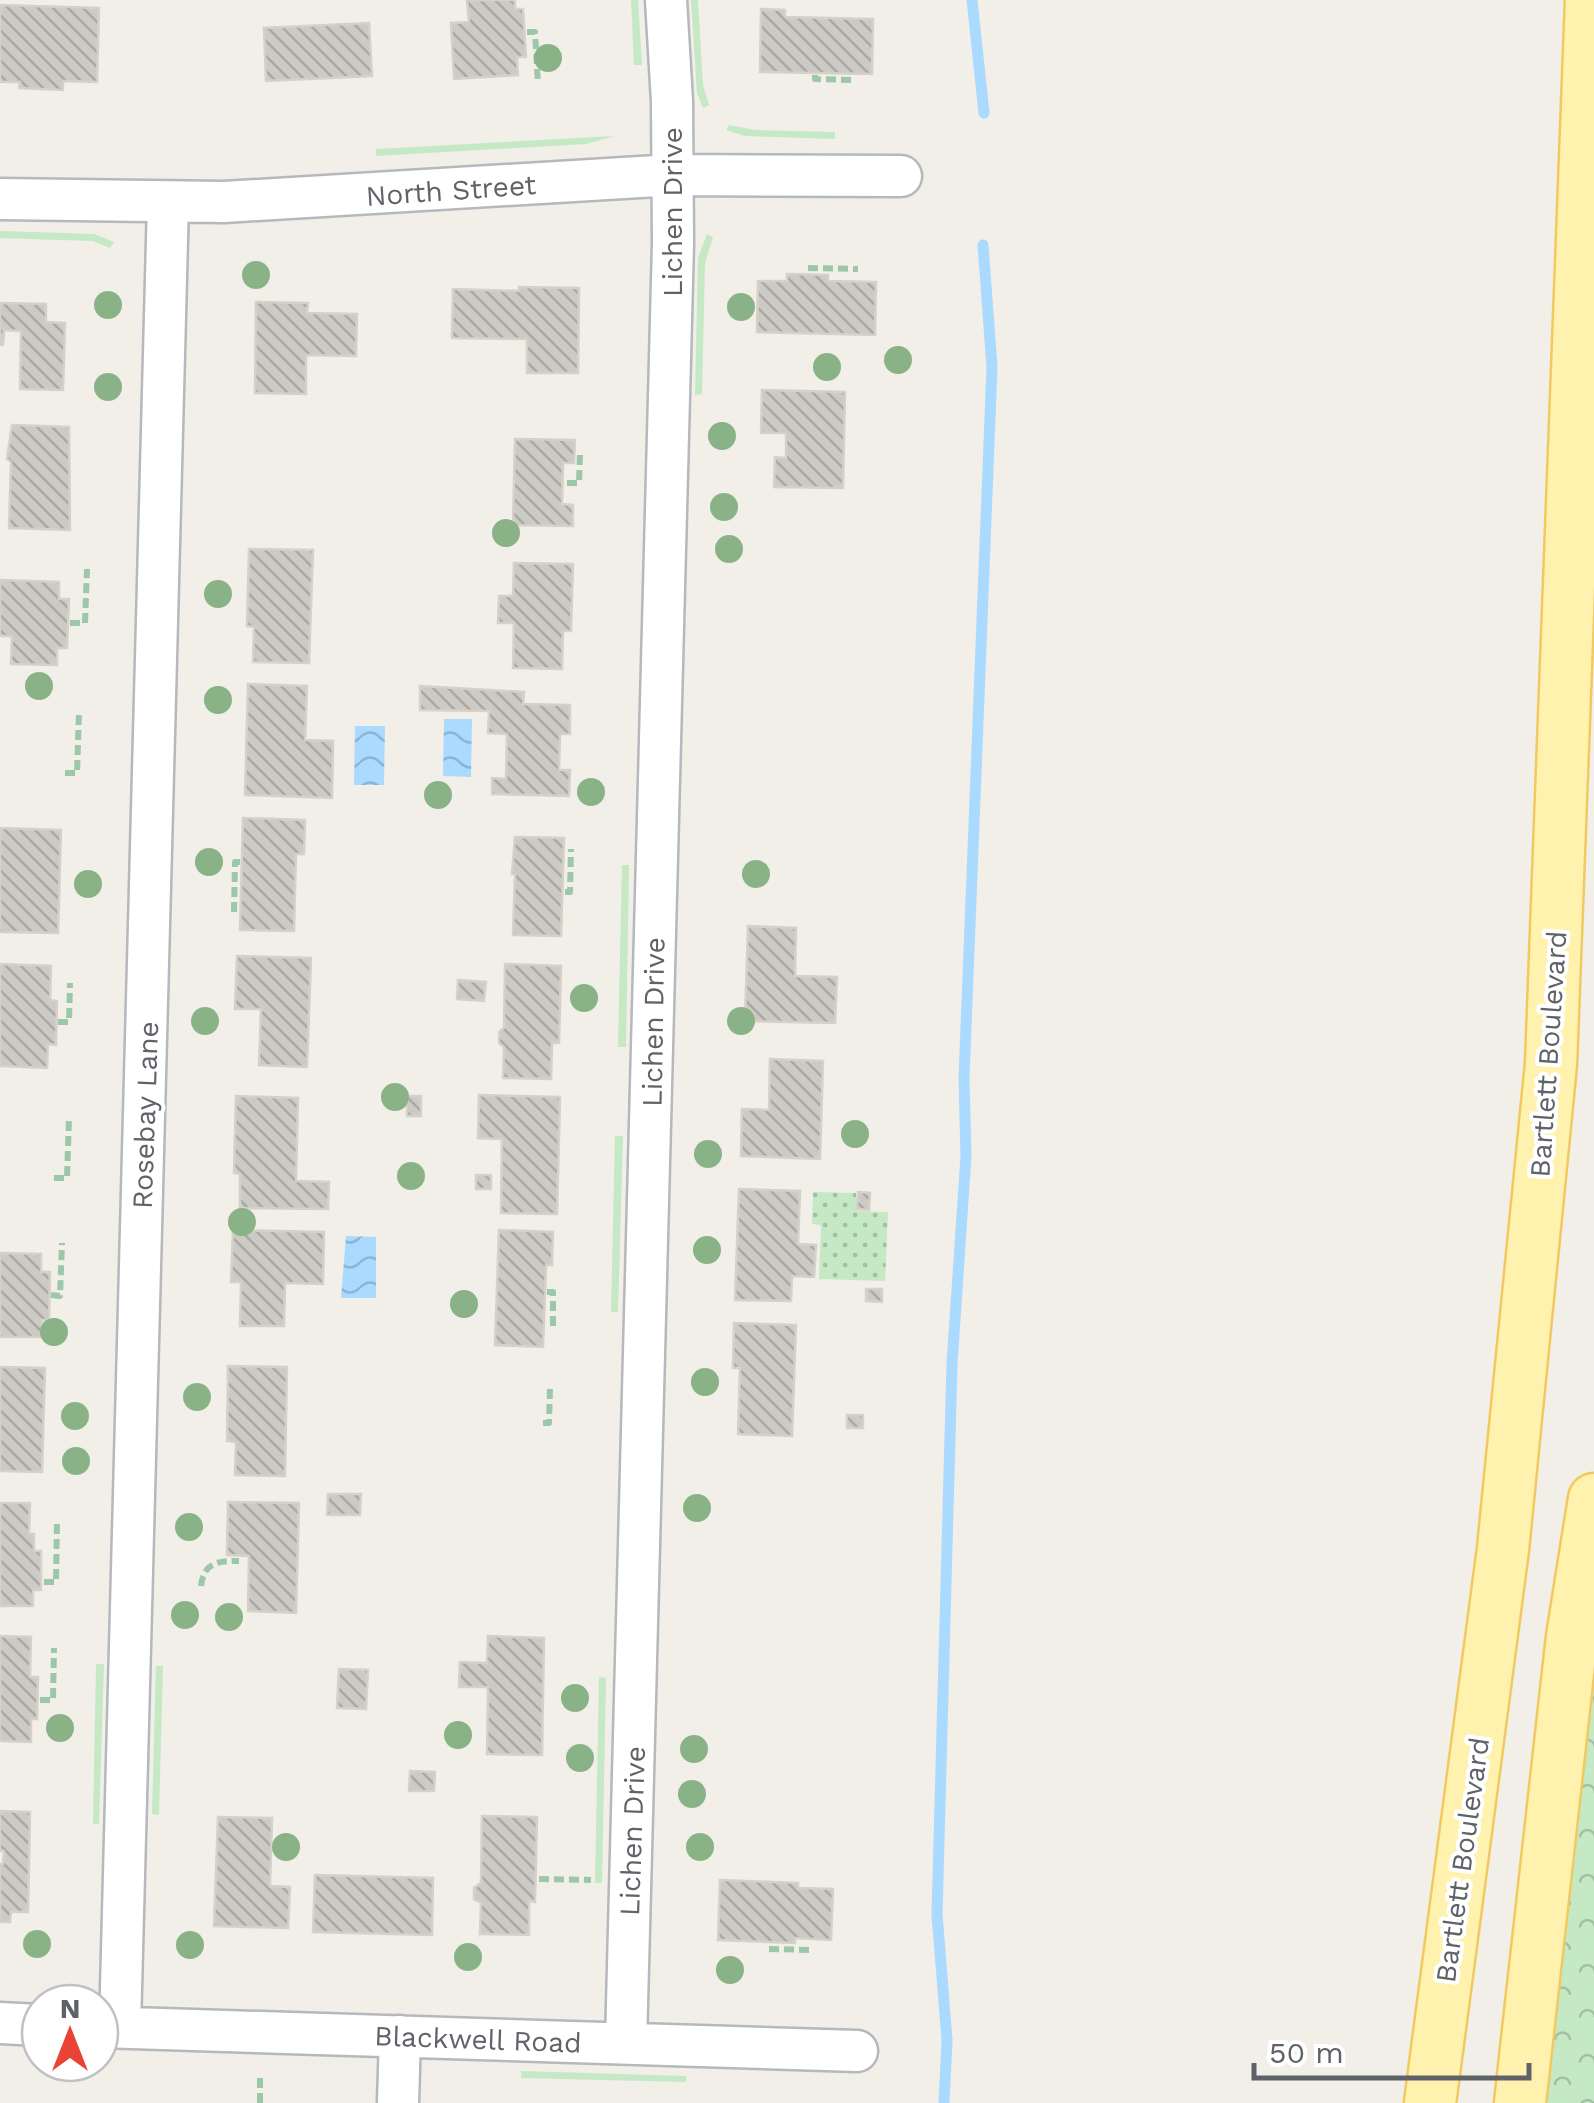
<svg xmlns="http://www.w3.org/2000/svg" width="1594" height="2103" font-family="'Work Sans',sans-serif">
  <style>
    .grass { fill: #c5e8c5 }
    .forest { fill: url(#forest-crowns) }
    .garden { fill: url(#garden-dots) }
    .water { fill: url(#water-waves) }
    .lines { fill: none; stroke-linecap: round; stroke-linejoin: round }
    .stream { stroke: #aadaff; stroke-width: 11 }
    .building { fill: url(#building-back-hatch); stroke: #d6d1c6; stroke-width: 2.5 }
    .minor-casing { stroke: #b5b8bc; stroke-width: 45 }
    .major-casing { stroke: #f2c960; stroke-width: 55 }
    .path { stroke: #9cc7a9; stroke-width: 6; stroke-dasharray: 10 5; stroke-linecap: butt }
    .minor { stroke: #fff; stroke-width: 40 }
    .major { stroke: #fff2af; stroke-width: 50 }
    .tree { fill: #89b387 }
    .labels { text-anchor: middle; stroke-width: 8; stroke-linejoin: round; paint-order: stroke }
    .street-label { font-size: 28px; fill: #5f6368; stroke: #fff }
  </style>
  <defs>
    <pattern id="forest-crowns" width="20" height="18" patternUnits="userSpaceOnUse" patternTransform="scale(2.5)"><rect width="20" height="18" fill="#c5e8c5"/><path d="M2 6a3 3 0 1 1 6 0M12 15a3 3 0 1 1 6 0" fill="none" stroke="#a3c0a4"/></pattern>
    <pattern id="garden-dots" width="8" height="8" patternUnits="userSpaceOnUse" patternTransform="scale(2.5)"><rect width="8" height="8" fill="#c5e8c5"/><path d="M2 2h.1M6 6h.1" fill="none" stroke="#a3c0a4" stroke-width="1.8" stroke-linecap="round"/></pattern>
    <pattern id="water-waves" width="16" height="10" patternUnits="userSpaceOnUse" patternTransform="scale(2.5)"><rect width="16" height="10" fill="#aadaff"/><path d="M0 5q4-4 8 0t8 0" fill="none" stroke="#8eb4d2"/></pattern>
    <pattern id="building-back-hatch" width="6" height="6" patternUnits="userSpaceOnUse" patternTransform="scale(2.5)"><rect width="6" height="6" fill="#cccac5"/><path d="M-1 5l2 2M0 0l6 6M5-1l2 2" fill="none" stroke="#a9a8a4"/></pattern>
  </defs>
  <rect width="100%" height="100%" fill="#f1efe8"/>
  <path class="grass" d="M 631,0 L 638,0 L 642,65 L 634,65 Z
    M 691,0 L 698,0 L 703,85 L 709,105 L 703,108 L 697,93 Z
    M 729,125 L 755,130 L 835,132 L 835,139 L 745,136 L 726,130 Z
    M 615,136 L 586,144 L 376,156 L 376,149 Z
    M 0,231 L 94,234 L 114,242 L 110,248 L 93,241 L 0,238 Z
    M 707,234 L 713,237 L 705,263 L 702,394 L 695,395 L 698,258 Z
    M 622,865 L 629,865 L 626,1047 L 618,1047 Z
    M 615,1136 L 623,1136 L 618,1312 L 611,1312 Z
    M 96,1664 L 104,1664 L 99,1824 L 93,1824 Z
    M 156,1666 L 163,1666 L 159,1815 L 152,1814 Z
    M 599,1677 L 606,1678 L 602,1883 L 595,1883 Z
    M 521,2071 L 686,2076 L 686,2082 L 521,2078 Z"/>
  <path class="forest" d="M 1594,1499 L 1594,2103 L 1520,2103 Z"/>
  <path class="garden" d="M 813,1192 L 856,1193 L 856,1211 L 888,1212 L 885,1281 L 819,1279 L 821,1225 L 812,1224 Z"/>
  <path class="water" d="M 444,719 L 472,719 L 471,777 L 443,776 Z
    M 355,726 L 385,726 L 384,785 L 354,785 Z
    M 346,1236 L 376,1237 L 376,1298 L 341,1298 Z"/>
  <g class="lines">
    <path class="stream" d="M 972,0 L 984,113
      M 944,2103 L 947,2040 L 937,1914 L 952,1364 L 966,1156 L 964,1078 L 992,367 L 983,245"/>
  </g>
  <path class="building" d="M 467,0 L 515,0 L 515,9 L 523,9 L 526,57 L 517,57 L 518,75 L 454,79 L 451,23 L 469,22 Z
    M 0,5 L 99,8 L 97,82 L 63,81 L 63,90 L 19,88 L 20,82 L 0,82 Z
    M 761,9 L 785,10 L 785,17 L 873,19 L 872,74 L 760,72 Z
    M 369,23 L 372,76 L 266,81 L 264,28 Z
    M 787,274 L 828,275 L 828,281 L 876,282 L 875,335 L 757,332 L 758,281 L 787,281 Z
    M 519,287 L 579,288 L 578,373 L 527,373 L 527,339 L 452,338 L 453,289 L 519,291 Z
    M 256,302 L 308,303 L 307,313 L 357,314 L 356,356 L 306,355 L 306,394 L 255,393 Z
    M 0,303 L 46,304 L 46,322 L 65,323 L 63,390 L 20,389 L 21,331 L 4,330 L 3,345 L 0,345 Z
    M 762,390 L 845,392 L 843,488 L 774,487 L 775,457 L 786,458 L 786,433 L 761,433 Z
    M 12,425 L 69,427 L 70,530 L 9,528 L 11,462 L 7,459 Z
    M 515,439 L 575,440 L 574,463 L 563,463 L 562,504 L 573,505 L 573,526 L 513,525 Z
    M 249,549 L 313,550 L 309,663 L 253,662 L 254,627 L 247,626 Z
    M 514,563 L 573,564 L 571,631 L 563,631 L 562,669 L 513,668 L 514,623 L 498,623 L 499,596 L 513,596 Z
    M 0,580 L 59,582 L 59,599 L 69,599 L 67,648 L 57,648 L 57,665 L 11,664 L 12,636 L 0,636 Z
    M 248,684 L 307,686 L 305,740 L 333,741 L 332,798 L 245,795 Z
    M 420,686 L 524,692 L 523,704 L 570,705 L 570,734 L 560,734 L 559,770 L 570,770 L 569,796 L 492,794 L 492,778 L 506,779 L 507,734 L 488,733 L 489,711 L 420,710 Z
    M 243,818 L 305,820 L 304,854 L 296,854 L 294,931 L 240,930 Z
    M 0,828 L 61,830 L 58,933 L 0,932 Z
    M 515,837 L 564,838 L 561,936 L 513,935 L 515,874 L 512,874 Z
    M 748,926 L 796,928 L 795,976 L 837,977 L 835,1023 L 745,1021 Z
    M 237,956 L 311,958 L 307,1067 L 259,1065 L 261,1009 L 235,1009 Z
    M 0,964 L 51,966 L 50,1000 L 57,1001 L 56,1045 L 48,1044 L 47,1068 L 0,1066 Z
    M 505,964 L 561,966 L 559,1043 L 552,1043 L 551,1079 L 503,1078 L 504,1047 L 499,1043 L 499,1032 L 504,1028 Z
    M 458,980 L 486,982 L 484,1001 L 457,999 Z
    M 770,1059 L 823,1061 L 820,1159 L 741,1156 L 742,1109 L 769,1110 Z
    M 479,1095 L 560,1097 L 557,1214 L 501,1213 L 502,1139 L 478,1138 Z
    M 236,1096 L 298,1098 L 296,1181 L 329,1182 L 328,1209 L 240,1208 L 240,1174 L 234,1173 Z
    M 407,1096 L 421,1096 L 421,1116 L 407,1116 Z
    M 476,1175 L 491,1175 L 491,1189 L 476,1189 Z
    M 739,1189 L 800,1191 L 798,1244 L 816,1245 L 814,1277 L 792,1276 L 791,1301 L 735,1300 Z
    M 858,1192 L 870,1193 L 869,1210 L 857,1209 Z
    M 233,1230 L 324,1232 L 323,1284 L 285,1283 L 284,1326 L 240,1326 L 241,1282 L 231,1282 Z
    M 499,1230 L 553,1232 L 552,1265 L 546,1265 L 543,1347 L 495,1345 Z
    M 0,1253 L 41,1254 L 41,1272 L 50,1272 L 49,1320 L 42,1320 L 42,1337 L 0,1337 Z
    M 866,1289 L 882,1289 L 882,1302 L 866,1301 Z
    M 734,1323 L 796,1325 L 792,1436 L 738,1434 L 740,1368 L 733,1368 Z
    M 228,1366 L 287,1367 L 285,1476 L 235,1475 L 236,1442 L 227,1441 Z
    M 0,1367 L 45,1368 L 42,1472 L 0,1471 Z
    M 847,1415 L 863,1415 L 863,1428 L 847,1428 Z
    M 328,1494 L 361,1494 L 360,1515 L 327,1515 Z
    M 228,1502 L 299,1503 L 296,1613 L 248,1611 L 249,1556 L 227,1555 Z
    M 0,1503 L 30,1503 L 29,1534 L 34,1534 L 34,1551 L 41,1551 L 41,1590 L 33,1590 L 33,1606 L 0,1606 Z
    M 0,1636 L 31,1637 L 30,1677 L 38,1677 L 37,1719 L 31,1719 L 31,1742 L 0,1741 Z
    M 488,1636 L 544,1638 L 542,1755 L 487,1754 L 488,1687 L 459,1687 L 460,1662 L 487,1663 Z
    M 339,1669 L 368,1670 L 366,1709 L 337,1708 Z
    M 410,1771 L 435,1772 L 434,1791 L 409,1791 Z
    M 0,1811 L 30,1812 L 28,1912 L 11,1912 L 10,1922 L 0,1922 L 0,1864 L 3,1864 L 4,1851 L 0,1851 Z
    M 482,1816 L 537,1817 L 535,1902 L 529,1901 L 529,1935 L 480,1934 L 481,1903 L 474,1899 L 474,1888 L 481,1883 Z
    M 218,1817 L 272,1818 L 270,1886 L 290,1887 L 288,1928 L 214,1926 Z
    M 315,1875 L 433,1878 L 432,1935 L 313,1932 Z
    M 720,1880 L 798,1883 L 798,1888 L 833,1889 L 831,1940 L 795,1938 L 795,1943 L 718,1940 Z"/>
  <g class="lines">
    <defs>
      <path id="minor" d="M 0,199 L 224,202 L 673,175 L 901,176
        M 0,2023 L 40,2025
        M 100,2027 L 857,2051
        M 120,2027 L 168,202
        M 626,2043 L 673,243 L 672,101 L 666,0
        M 398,2103 L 400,2036"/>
      <path id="major" d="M 1430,2103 L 1503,1549 L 1551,1064 L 1591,0
        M 1520,2103 L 1572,1637 L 1594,1499"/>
    </defs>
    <use href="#minor" class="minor-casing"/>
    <use href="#major" class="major-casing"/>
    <path class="path" d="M 527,32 L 535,32 L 538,84
      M 815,75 L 815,79 L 854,80
      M 808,268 L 858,269
      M 567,483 L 579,483 L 580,452
      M 70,623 L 85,623 L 87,569
      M 65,773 L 77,773 L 79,712
      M 565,892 L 570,892 L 571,849
      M 234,912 L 235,862 L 240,862
      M 58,1022 L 69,1022 L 70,983
      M 54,1178 L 67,1178 L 69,1117
      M 547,1292 L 553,1292 L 553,1331
      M 51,1295 L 60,1296 L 62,1243
      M 543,1423 L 549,1423 L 550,1387
      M 44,1582 L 56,1582 L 57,1519
      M 201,1586 C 204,1562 218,1561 239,1561
      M 40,1700 L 53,1700 L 54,1648
      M 539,1879 L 591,1880
      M 769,1949 L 812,1950
      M 260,2103 L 260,2075"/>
    <use href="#minor" class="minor"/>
    <use href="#major" class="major"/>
  </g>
  <g class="tree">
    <circle cx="548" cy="58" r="14"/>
    <circle cx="256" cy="275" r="14"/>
    <circle cx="108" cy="305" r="14"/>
    <circle cx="741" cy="307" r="14"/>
    <circle cx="898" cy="360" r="14"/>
    <circle cx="827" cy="367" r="14"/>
    <circle cx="108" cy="387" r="14"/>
    <circle cx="722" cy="436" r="14"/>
    <circle cx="724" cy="507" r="14"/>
    <circle cx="506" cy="533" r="14"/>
    <circle cx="729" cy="549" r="14"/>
    <circle cx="218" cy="594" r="14"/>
    <circle cx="39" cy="686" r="14"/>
    <circle cx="218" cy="700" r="14"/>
    <circle cx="591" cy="792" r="14"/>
    <circle cx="438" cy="795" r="14"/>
    <circle cx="209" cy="862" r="14"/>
    <circle cx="756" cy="874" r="14"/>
    <circle cx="88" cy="884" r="14"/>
    <circle cx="584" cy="998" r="14"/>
    <circle cx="205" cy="1021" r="14"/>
    <circle cx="741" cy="1021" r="14"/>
    <circle cx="395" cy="1097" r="14"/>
    <circle cx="855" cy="1134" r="14"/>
    <circle cx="708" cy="1154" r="14"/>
    <circle cx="411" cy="1176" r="14"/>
    <circle cx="242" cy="1222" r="14"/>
    <circle cx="707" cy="1250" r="14"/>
    <circle cx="464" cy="1304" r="14"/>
    <circle cx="54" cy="1332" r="14"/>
    <circle cx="705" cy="1382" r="14"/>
    <circle cx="197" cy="1397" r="14"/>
    <circle cx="75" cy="1416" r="14"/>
    <circle cx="76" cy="1461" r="14"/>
    <circle cx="697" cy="1508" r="14"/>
    <circle cx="189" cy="1527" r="14"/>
    <circle cx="185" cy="1615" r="14"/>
    <circle cx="229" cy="1617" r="14"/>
    <circle cx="575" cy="1698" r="14"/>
    <circle cx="60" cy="1728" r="14"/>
    <circle cx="458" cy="1735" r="14"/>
    <circle cx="694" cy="1749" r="14"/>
    <circle cx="580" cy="1758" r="14"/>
    <circle cx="692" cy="1794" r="14"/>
    <circle cx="286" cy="1847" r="14"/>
    <circle cx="700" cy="1847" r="14"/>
    <circle cx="37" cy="1944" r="14"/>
    <circle cx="190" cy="1945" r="14"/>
    <circle cx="468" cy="1957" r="14"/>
    <circle cx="730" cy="1970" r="14"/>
  </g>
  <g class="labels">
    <g class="street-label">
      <text transform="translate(451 190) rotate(-4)" y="10">North Street</text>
      <text transform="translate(672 212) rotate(-90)" y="10">Lichen Drive</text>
      <text transform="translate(653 1022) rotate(-89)" y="10">Lichen Drive</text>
      <text transform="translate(1548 1054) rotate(-86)" y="10">Bartlett Boulevard</text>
      <text transform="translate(145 1115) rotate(-88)" y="10">Rosebay Lane</text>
      <text transform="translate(632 1831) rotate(-88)" y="10">Lichen Drive</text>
      <text transform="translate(1462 1860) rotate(-82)" y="10">Bartlett Boulevard</text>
      <text transform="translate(478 2039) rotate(2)" y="10">Blackwell Road</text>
    </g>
  </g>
  <g transform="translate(70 2033)"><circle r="48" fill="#ffffff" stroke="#bfc1c3" stroke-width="2.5"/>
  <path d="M0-8L18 38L0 25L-18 38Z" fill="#ea4335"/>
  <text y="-15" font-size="28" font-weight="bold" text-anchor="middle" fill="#5f6368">N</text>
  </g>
  <path d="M1254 2063v15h275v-15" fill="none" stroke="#5f6368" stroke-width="5"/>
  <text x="1269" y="2063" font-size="30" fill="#5f6368" stroke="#ffffff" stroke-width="8" paint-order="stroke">50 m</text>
</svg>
